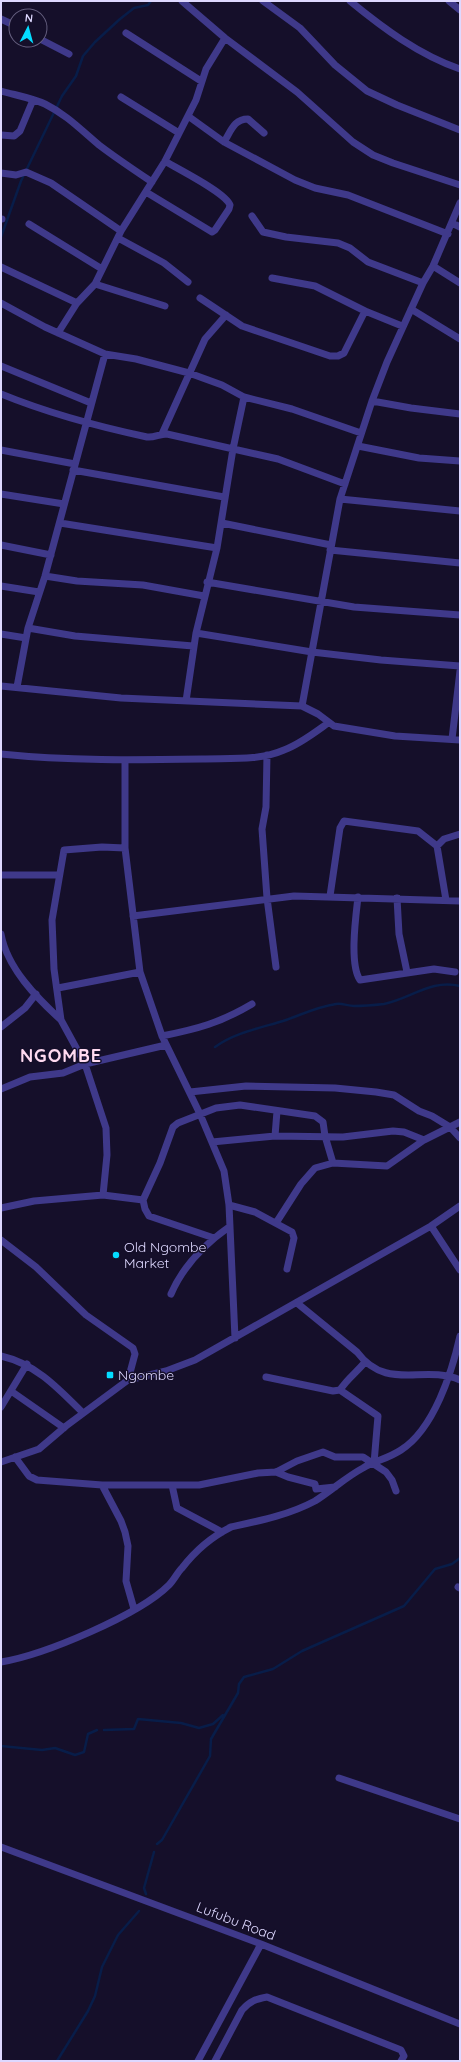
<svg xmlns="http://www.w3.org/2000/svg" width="461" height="2062" font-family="Quicksand,sans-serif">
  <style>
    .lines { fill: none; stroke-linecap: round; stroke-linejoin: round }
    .stream { stroke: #081d49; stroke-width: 2.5 }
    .minor { stroke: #3f398a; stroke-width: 7 }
    .poi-dot { fill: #04dcff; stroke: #150f2a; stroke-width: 1.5 }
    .labels { text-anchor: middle; stroke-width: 3; stroke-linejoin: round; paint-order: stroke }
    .poi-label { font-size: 14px; fill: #ded8ff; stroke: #150f2a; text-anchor: start }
    .street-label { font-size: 14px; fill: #ded8ff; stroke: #150f2a }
    .district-label { font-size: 18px; font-weight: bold; letter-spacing: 1px; fill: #ffdaf0; stroke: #150f2a }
  </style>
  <rect width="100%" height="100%" fill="#150f2a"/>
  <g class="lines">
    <path class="stream" d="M 1,237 L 21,181 L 62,96 L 76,76 L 83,56 L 95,42 L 120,19 L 134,8 L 148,5 L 151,1
      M 215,1047 C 234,1033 260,1028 283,1021 C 301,1015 316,1007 336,1004 C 342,1003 348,1006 354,1006 C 363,1006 375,1005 384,1004 C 412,998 431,979 460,986
      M 104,1730 L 134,1729 L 138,1719 L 181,1723 L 199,1728 L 213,1724 L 223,1715
      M 1,1746 L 42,1750 L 55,1748 L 75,1755 L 84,1752 L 88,1734 L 97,1730
      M 157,1844 L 162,1840 L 210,1756 L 211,1739 L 238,1693 L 239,1684 L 244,1677 L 273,1669 L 302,1651 L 404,1606 L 435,1569 L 452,1564 L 460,1558
      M 146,1894 L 144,1888 L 154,1852
      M 57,2061 L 88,2011 L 95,1996 L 102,1967 L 118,1935 L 139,1911"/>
    <path class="minor" d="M 182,1 L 225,38 L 297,92 L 353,142 L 373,155 L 393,163 L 460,185
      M 263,1 L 300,28 L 335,65 L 367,91 L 397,105 L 460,130
      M 350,1 C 383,28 419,55 460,69
      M 449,1 L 460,10
      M 1,19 L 16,26
      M 126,33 L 201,81
      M 40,39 L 69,54
      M 1,91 C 15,95 32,98 45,104 C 67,115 81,130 99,145 C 116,158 134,170 152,182
      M 121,97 L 179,133
      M 188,116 L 224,142 L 295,180 L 315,188 L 348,195 L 448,234
      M 1,135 L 14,136 L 20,131 L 33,100
      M 224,142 C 231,131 234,119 248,119 L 264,133
      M 1,173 L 16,175 L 26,172 L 51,183 L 121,231
      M 146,192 L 212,232 L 215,230 L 229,209 L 230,205 C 225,192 179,170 165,161
      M 252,216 L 263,232 L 286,237 L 338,243 L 350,248 L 368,262 L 423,283
      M 1,219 L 2,219
      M 452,223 L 460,227
      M 29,224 L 102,269
      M 118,238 L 164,263 L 188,282
      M 433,266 L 460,283
      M 1,267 L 77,303
      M 272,278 L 315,286 L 365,311 L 402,326
      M 95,284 L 165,306
      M 200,298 L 242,326 L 330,356 L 338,356 L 344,353 L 365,311
      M 1,303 L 45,327 L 105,354 L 136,359 L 189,373 L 222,385 L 244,397 L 292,409 L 361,433
      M 411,309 L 460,339
      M 58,333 L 77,303 L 95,284 L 121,231 L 165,161 L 196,100 L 206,69 L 225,38
      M 1,366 L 91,403
      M 1,394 C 50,414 95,426 147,437 C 154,438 159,434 167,434 L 278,459 L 345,484
      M 372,401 L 411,408 L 460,414
      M 162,434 L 205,339 L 226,315
      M 358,446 L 419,458 L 460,461
      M 1,450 L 75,464
      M 73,470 L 224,497
      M 1,494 L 64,504
      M 340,499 L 460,511
      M 60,523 L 217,548
      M 222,523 L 331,545
      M 1,545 L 51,555
      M 330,550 L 460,563
      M 45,576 L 77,581 L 143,585 L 204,596
      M 207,582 L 354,607 L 460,615
      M 1,586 L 39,592
      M 28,628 L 75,636 L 193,646
      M 196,633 L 312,652 L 381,660 L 460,666
      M 1,634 L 26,638
      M 1,686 L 121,698 L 302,706 L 318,714 L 334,726 L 395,736 L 460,740
      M 17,687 L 28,628 L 45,576 L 105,354
      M 186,701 L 196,633 L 217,548 L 233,449 L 244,397
      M 302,706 L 340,499 L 372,401 L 387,362 L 423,283 L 433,266 L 460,203
      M 452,739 L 460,671
      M 1,754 C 68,761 135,760 202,759 C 229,758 259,761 284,750 C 300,744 314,733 328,723
      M 267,755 L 266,807 L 262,829 L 267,898 L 276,967
      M 125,760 L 125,848 L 140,972 L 162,1036 L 200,1114 L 224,1171 L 229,1205 L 235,1338
      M 1,875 L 59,875
      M 330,896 L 340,828 L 344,821 L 418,831 L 437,846
      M 358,897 C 356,915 349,964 360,980 L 434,969 L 455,972
      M 397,898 L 399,934 L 407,972
      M 446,900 L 437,846 L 444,839 L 460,834
      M 133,916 L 294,896 L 460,901
      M 1,934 C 7,968 37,998 61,1020
      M 58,988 L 140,972
      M 1,1027 L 25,1008 L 36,994
      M 162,1036 C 197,1029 220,1023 252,1004
      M 1,1089 L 30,1077 L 63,1073 L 85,1064 L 166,1045
      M 190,1092 L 246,1086 L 335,1088 L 376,1092 L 394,1095 L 419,1111 L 432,1116 L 450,1127 L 460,1138
      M 275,1136 L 277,1111
      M 212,1142 L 275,1136 L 343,1137 L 393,1131 L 404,1132 L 424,1140
      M 103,1195 L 143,1200 L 145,1209 L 149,1216 L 214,1238
      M 143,1200 L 160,1163 L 173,1127 L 178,1123 L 216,1108 L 240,1105 L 315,1116 L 323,1122 L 325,1136 L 333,1163
      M 229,1205 L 255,1212 L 292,1232 L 294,1238 L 287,1269
      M 1,1208 L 34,1201 L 103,1195 L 107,1155 L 106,1128 L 85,1064 L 61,1020 L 54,969 L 52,920 L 64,850 L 102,847 L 125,848
      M 276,1223 L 301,1184 L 315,1168 L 333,1163 L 387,1166 L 424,1140 L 460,1122
      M 431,1226 L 460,1270
      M 1,1240 L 36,1267 L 86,1315 L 133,1348 L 135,1354 L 128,1380
      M 171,1294 C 183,1266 205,1244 229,1227
      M 297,1303 L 357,1352 C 387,1392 423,1364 460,1380
      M 1,1356 C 36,1364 58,1388 83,1413
      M 266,1377 L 333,1391 L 340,1390 C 347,1379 357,1372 365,1362
      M 340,1390 L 378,1416 L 374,1463
      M 11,1391 L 64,1428
      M 1,1407 L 27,1364
      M 15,1457 L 29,1476 L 37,1480 L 102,1485 L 121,1521 L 125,1532 L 128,1546 L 126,1581 L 134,1609
      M 1,1462 L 39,1449 L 66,1426 L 128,1380 L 166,1371 L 195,1360 L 431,1226 L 460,1206
      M 276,1472 L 288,1477 L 315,1484 L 316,1489 L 335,1487
      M 102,1485 L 199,1485 L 258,1473 L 276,1472 L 297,1461 L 323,1452 L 335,1457 L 363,1457 L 386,1472 L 392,1480 L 396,1491
      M 172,1485 L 177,1508 L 222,1532
      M 458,1587 L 460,1588
      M 1,1662 C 44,1655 139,1615 169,1585 C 174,1580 177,1573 182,1568 C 195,1551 211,1537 231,1527 C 259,1521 289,1515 315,1501 C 331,1491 346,1477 363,1468 C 375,1461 389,1458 401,1450 C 434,1429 452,1372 460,1336
      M 339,1778 L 460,1819
      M 1,1847 L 261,1944 L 460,2024
      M 198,2061 L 261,1944
      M 215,2061 L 242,2010 C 250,2001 256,1999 267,1997 L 401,2050 L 404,2056 L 401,2061"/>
  </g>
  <g class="poi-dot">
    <circle cx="116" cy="1255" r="4"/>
    <rect x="106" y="1371" width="8" height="8" rx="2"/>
  </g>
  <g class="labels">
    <g class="poi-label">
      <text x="124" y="1252">Old Ngombe<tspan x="124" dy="16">Market</tspan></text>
      <text x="118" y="1380">Ngombe</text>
    </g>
    <g class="street-label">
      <text transform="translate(236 1921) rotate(21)" y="5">Lufubu Road</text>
    </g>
    <g class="district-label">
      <text x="61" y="1062">NGOMBE</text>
    </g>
  </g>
  <rect width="461" height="2062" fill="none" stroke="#ded8ff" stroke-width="4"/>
  <g transform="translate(28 28) rotate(6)"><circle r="19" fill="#150f2a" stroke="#655f7f"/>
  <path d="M0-3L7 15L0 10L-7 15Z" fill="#04dcff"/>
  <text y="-6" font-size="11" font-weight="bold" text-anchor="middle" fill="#ded8ff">N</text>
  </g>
</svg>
